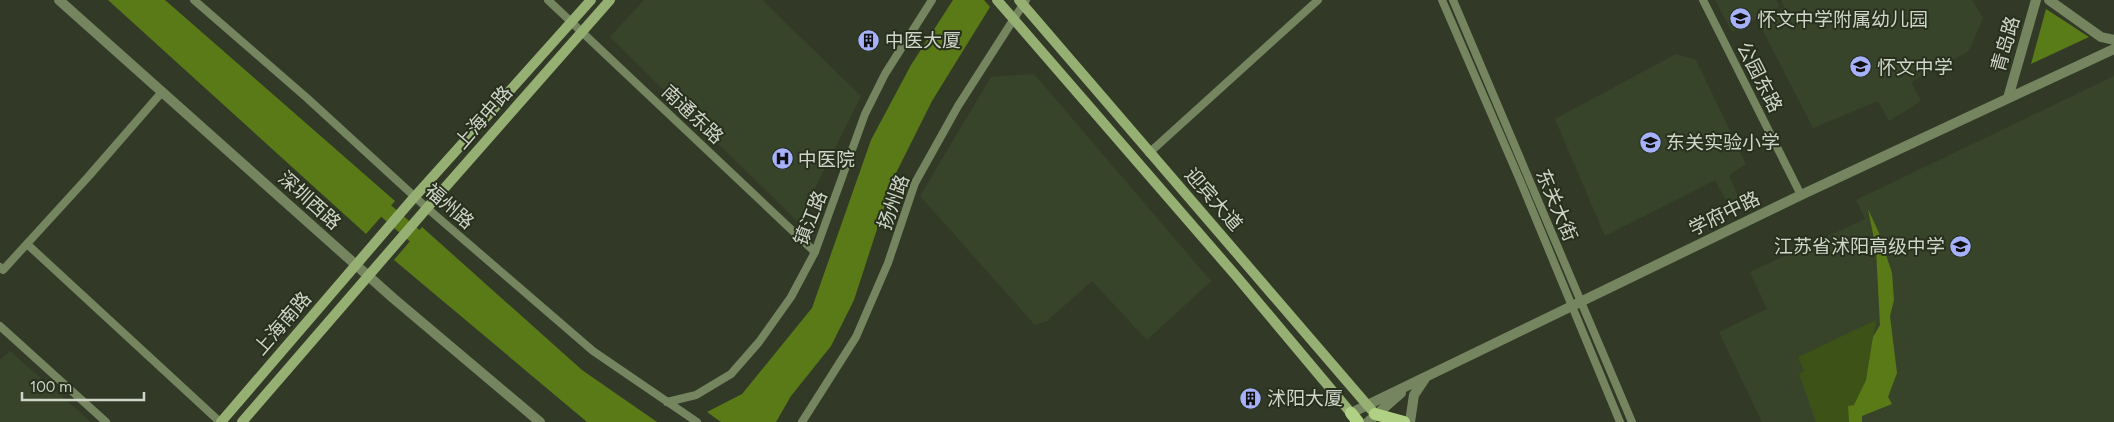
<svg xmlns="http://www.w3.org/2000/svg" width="2114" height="422" font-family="Figtree,'Noto Sans SC',sans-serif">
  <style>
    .built { fill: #38442a }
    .green { fill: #3d5217 }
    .forest { fill: #597b18 }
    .water { fill: #597a17 }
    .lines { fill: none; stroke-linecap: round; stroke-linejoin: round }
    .river { stroke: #597a17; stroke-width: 15 }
    .minor { stroke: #74855f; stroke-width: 8 }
    .tertiary { stroke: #74855f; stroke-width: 10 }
    .secondary { stroke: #96b074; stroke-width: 10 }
    .primary { stroke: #b0d183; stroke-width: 12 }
    .labels { text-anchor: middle; stroke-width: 4; stroke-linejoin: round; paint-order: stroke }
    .poi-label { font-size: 19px; fill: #cfd5c9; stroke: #28301d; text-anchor: start }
    .street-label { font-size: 19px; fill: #cfd5c9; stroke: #28301d }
  </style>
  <rect width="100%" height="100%" fill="#323a27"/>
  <path class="built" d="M 644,0 L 762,0 L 861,96 L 798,222 L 610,37 Z
    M 1715,0 L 1776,0 L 1780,6 L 1732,32 Z
    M 1781,0 L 1972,0 L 1983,18 L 1969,51 L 1911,82 L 1921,101 L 1889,121 L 1878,101 L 1813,128 L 1761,27 L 1784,7 Z
    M 1676,54 L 1696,60 L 1746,164 L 1729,175 L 1740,202 L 1731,209 L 1715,180 L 1605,236 L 1555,119 Z
    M 1034,74 L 1211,281 L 1147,340 L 1092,281 L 1047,321 L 1035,325 L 920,196 L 991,77 Z
    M 2114,76 L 2114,422 L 1762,422 L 1719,332 L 1767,309 L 1750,272 L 1865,219 L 1856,200 Z
    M 10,351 L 91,422 L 0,422 L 0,360 Z"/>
  <path class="green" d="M 1876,320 C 1871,349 1871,379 1854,405 L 1848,406 L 1849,422 L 1816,422 L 1799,374 L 1804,371 L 1798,357 Z"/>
  <path class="forest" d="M 2046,9 L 2089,37 L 2031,64 Z"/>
  <path class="water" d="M 108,0 L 165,0 L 395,201 L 366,234 Z
    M 953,0 L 984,0 L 990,7 L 932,101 L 894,177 L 854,300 L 831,346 L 791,396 L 776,422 L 721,422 L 707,412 L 742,394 L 812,308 L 871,140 L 911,65 Z
    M 1868,209 L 1879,233 L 1892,273 L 1894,300 L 1890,316 L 1897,373 L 1888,397 L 1892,404 L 1862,416 L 1862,422 L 1849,422 L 1848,406 L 1854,405 L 1866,380 L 1873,337 L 1880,325 L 1876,249 Z
    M 422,227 L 582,370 L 657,422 L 587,422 L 394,260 Z"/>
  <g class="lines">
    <path class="river" d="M 371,198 L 429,248"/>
    <path class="minor" d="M 194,0 L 307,98 L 427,208 L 593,351 L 697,422
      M 548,0 L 815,252
      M 1442,0 L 1519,178 L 1620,422
      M 1453,0 L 1632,422
      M 1703,0 L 1801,195
      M 1149,153 L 1318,0
      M 27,244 L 220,422
      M 0,267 L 3,270 L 88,177 L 162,92
      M 0,326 L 106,422
      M 667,402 L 696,395 L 731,374 L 759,342 L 791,297 L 815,252 L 865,114 L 885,74 L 932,0
      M 802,422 L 856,337 L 888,263 L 915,183 L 958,106 L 1026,0"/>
    <path class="tertiary" d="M 59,0 L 393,298 L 540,422
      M 2049,0 L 2101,37 L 2114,40
      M 2008,98 L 2036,0
      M 1351,413 L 1801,195 L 2114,49
      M 1368,422 L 1401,393
      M 1410,422 L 1414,395 L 1426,377"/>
    <path class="secondary" d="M 997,0 L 1237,277 L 1351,413
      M 1019,0 L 1375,414
      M 221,422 L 410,202 L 591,0
      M 242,422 L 427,208 L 610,0"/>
    <path class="primary" d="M 1351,413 L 1358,422
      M 1375,414 L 1404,422"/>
  </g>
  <defs>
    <symbol id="school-disc" viewBox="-11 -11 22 22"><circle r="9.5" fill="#a6b1fc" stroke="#28301d"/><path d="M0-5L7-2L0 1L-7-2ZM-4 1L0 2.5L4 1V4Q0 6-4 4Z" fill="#111"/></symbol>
    <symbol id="building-disc" viewBox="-11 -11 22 22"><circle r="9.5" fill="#a6b1fc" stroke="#28301d"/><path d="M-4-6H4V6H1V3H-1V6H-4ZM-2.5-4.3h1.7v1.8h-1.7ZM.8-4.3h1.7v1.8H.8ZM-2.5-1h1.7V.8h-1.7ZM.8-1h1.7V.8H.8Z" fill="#111"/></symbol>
    <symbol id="hospital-disc" viewBox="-11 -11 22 22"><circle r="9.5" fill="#a6b1fc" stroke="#28301d"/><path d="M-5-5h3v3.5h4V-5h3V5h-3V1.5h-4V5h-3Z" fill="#111"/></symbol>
  </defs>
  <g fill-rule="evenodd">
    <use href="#school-disc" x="1728" y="6" width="25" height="25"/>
    <use href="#building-disc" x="856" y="28" width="25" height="25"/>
    <use href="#school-disc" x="1848" y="54" width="25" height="25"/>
    <use href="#school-disc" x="1638" y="130" width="25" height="25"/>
    <use href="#hospital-disc" x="770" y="146" width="25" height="25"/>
    <use href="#school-disc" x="1948" y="234" width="25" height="25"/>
    <use href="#building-disc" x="1238" y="386" width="25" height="25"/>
  </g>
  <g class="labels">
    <g class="poi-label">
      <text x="1757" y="26">怀文中学附属幼儿园</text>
      <text x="885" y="47">中医大厦</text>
      <text x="1877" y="74">怀文中学</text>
      <text x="1666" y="149">东关实验小学</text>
      <text x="798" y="166">中医院</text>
      <text x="1945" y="253" text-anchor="end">江苏省沭阳高级中学</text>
      <text x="1267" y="405">沭阳大厦</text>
    </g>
    <g class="street-label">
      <text transform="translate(2005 44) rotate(-74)" y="7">青岛路</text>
      <text transform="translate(1760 77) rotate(63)" y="7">公园东路</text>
      <text transform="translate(693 114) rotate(43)" y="7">南通东路</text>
      <text transform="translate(483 117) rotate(-49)" y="7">上海中路</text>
      <text transform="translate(1214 199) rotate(49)" y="7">迎宾大道</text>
      <text transform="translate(310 200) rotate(42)" y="7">深圳西路</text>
      <text transform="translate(893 202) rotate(-70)" y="7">扬州路</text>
      <text transform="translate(1557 205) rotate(67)" y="7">东关大街</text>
      <text transform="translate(450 206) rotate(41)" y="7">福州路</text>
      <text transform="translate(1724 213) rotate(-26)" y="7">学府中路</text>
      <text transform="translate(810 218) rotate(-68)" y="7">镇江路</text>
      <text transform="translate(282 323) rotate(-49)" y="7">上海南路</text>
    </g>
  </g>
  <path d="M22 392v8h122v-8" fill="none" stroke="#cfd5c9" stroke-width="2.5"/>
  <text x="30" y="392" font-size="15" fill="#cfd5c9" stroke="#28301d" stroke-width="4" paint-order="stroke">100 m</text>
</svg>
